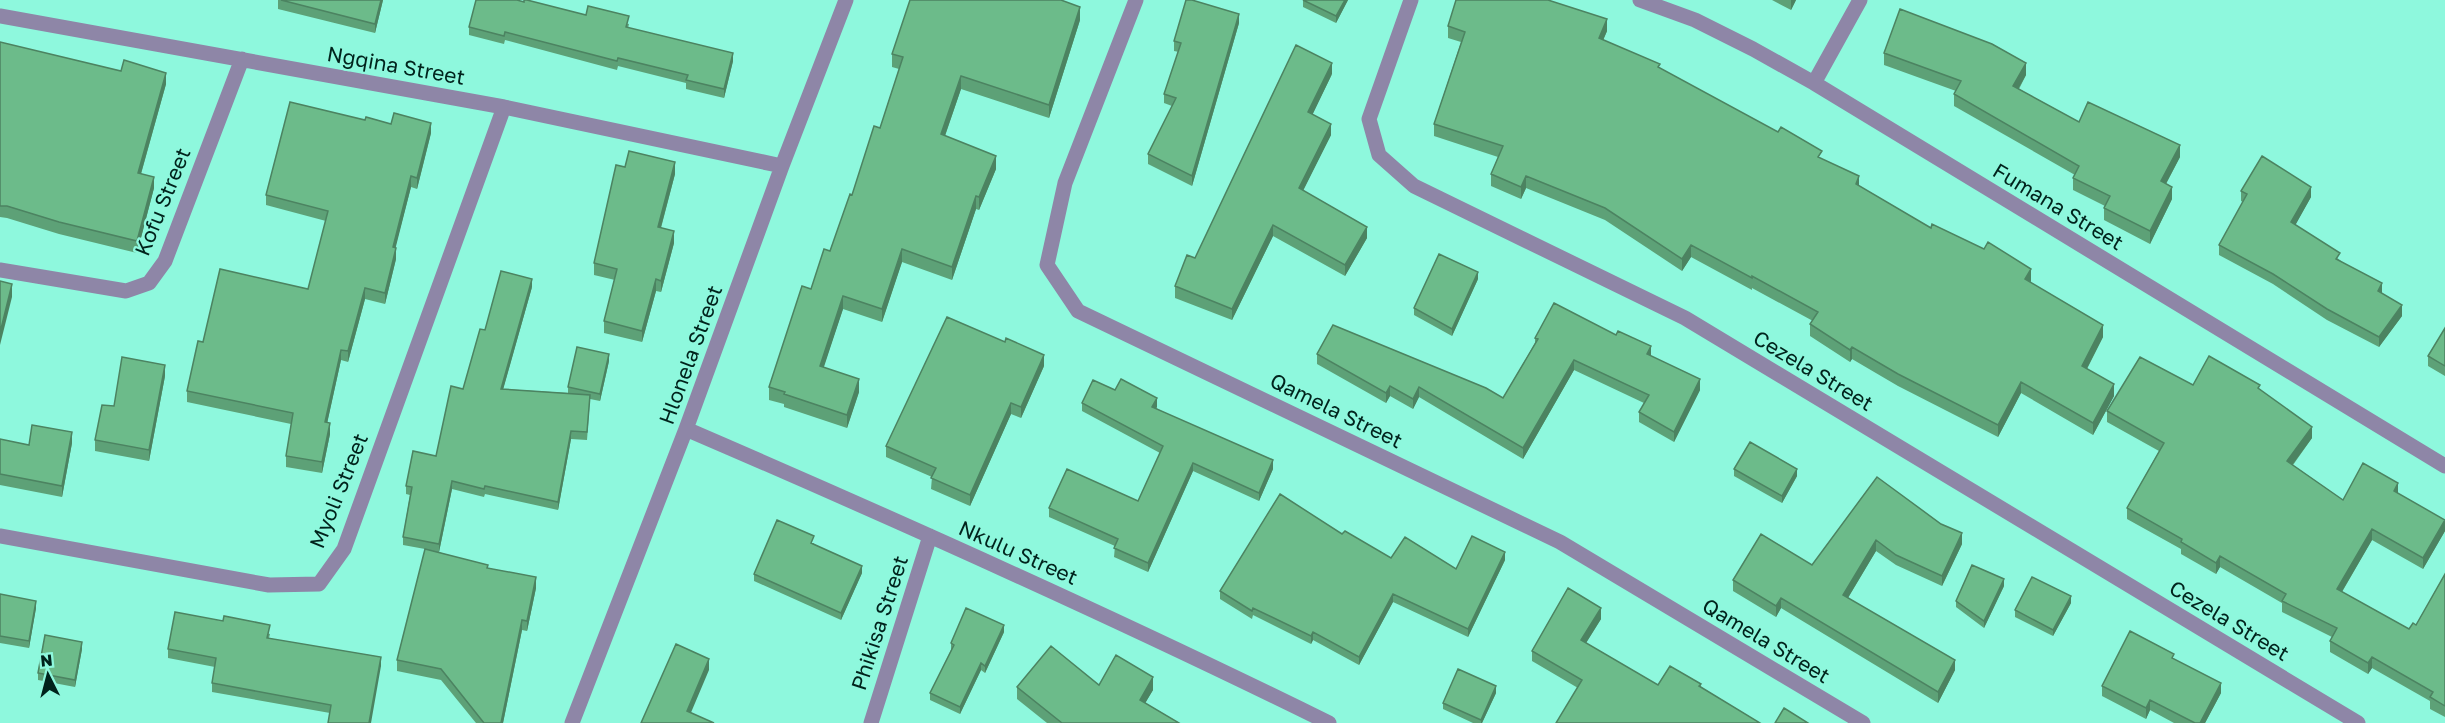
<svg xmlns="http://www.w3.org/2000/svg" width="2445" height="723" font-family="'Golos Text',sans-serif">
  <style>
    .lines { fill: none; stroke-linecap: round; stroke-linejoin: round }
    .street { stroke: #8e86a7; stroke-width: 15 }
    .wall { fill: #5da177 }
    .shaded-wall { fill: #4c8361 }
    .building { fill: #6cbb8a; stroke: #4c8361; stroke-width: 1.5 }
    .labels { text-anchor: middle; stroke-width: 4.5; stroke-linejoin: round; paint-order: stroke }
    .street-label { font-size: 21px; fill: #00231c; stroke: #8ef8dd }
  </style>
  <rect width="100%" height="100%" fill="#8ef8dd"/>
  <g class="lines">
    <path class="street" d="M 1136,0 L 1065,183 L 1047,265 L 1078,311 L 1560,542 L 1863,723
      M 1411,0 L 1369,119 L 1379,155 L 1414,186 L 1685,318 L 2358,723
      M 1640,0 L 1695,20 L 1753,49 L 1814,83 L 2445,466
      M 0,16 L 504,107 L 782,166
      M 1814,83 L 1860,0
      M 0,270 L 126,291 L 149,283 L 165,261 L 242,59
      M 686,429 C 902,522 1118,619 1329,723
      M 0,536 L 269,585 L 319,584 L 344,549 L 504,107
      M 572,723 L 686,429 L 782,166 L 846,0
      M 871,723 L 930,536"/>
  </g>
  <path class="wall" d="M 278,0 L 383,0 L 375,33 L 278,9 Z
    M 1303,0 L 1348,0 L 1336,23 L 1303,7 Z
    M 1772,0 L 1796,0 L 1791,10 Z
    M 586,15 L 629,24 L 628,28 L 733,61 L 724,98 L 686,89 L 686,83 L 618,66 L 617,70 L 505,40 L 504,44 L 469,35 L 469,27 Z
    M 1080,20 L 1049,118 L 961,89 L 945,136 L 996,169 L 979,210 L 976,209 L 952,280 L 902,262 L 882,322 L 843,309 L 823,368 L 859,392 L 847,428 L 784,407 L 784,404 L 769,400 L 769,387 L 811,289 L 830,251 L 880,128 L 899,69 L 892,67 L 892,54 Z
    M 1239,23 L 1192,186 L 1148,164 L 1148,154 L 1172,106 L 1164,103 L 1164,94 L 1179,52 L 1174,51 L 1174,41 Z
    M 1448,26 L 1607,31 L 1603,40 L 1660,68 L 1822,159 L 1859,186 L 1931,228 L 2031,281 L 2030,283 L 2103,337 L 2087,369 L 2114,396 L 2093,435 L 2021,393 L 1998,437 L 1898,386 L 1852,359 L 1850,362 L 1810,336 L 1810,324 L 1813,321 L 1752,288 L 1752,290 L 1691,257 L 1682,271 L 1605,220 L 1526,188 L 1521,199 L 1491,186 L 1491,174 L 1498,157 L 1434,136 L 1434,124 L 1461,42 L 1448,38 Z
    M 0,42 L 166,84 L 141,174 L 154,188 L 137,253 L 59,234 L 7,218 L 0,217 Z
    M 1884,53 L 2026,75 L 2019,89 L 2079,122 L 2180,157 L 2166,184 L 2172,199 L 2150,244 L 2104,220 L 2104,208 L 2105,206 L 2073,190 L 2073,178 L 2075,175 L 1954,106 L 1954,94 L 1956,91 L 1884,65 Z
    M 1332,74 L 1312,115 L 1331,135 L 1303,190 L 1367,238 L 1345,276 L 1273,236 L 1232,320 L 1175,298 L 1175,286 L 1195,258 Z
    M 365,120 L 391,124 L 431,133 L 417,189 L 411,187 L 395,248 L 396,259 L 385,304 L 365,299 L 348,362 L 341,360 L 327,423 L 330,434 L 322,473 L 286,467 L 286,456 L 291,424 L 187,402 L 187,391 L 203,342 L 308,289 L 326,221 L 266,205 L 266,195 Z
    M 625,167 L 675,174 L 661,228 L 674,243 L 661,292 L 656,291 L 642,342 L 604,333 L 604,321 L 615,280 L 594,275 L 594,263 Z
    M 2241,191 L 2311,197 L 2295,225 L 2382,293 L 2402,316 L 2379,347 L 2327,320 L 2273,284 L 2219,255 L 2219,245 L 2243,202 L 2241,201 Z
    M 1478,279 L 1452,336 L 1414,315 L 1414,308 Z
    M 532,287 L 503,389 L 568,393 L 568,387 L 609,361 L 600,401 L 590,399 L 587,440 L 571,439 L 558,510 L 485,494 L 484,497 L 452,489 L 439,552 L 488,569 L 536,588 L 527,631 L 522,630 L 503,723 L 476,723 L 441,680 L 397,671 L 397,660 L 425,549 L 403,545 L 403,537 L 410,495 L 406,494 L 406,486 L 436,456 L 463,389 L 485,330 Z
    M 2445,328 L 2445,376 L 2428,366 L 2428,356 Z
    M 1535,338 L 1651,356 L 1700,390 L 1674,442 L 1639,422 L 1639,412 L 1644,403 L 1574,370 L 1523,459 L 1419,397 L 1413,409 L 1390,396 L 1386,403 L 1317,364 L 1317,354 L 1503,398 L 1535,343 Z
    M 1044,366 L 1021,418 L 1011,414 L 970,506 L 931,489 L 932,477 L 886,457 L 886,446 Z
    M 165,376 L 149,461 L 95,451 L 95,440 Z
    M 2193,385 L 2260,389 L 2312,438 L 2293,465 L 2343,500 L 2398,494 L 2445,531 L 2423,569 L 2372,540 L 2342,592 L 2409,629 L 2416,625 L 2445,574 L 2445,717 L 2430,709 L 2430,701 L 2372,668 L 2368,674 L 2330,652 L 2330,641 L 2332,637 L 2282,612 L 2282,603 L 2220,567 L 2216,574 L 2181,554 L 2181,549 L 2127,519 L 2127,508 L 2159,451 L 2107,422 L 2107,411 Z
    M 1115,390 L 1157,407 L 1156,408 L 1273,469 L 1259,501 L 1193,471 L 1148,572 L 1114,557 L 1115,546 L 1049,517 L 1049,508 L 1138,501 L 1160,453 L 1082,411 L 1082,403 Z
    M 0,439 L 29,445 L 72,443 L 62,497 L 0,485 Z
    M 1734,469 L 1797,476 L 1782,503 L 1734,476 Z
    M 1877,477 L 1962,544 L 1942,586 L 1896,565 L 1876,551 L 1848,598 L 1955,670 L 1938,703 L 1781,608 L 1776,617 L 1733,591 L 1733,580 L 1812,565 Z
    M 1342,534 L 1391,558 L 1456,569 L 1505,560 L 1468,637 L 1393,602 L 1359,665 L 1313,640 L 1311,644 L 1253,615 L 1252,619 L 1220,599 L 1220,591 Z
    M 814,543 L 814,544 L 862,573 L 841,620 L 754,581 L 754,574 Z
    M 2004,586 L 1984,628 L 1956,607 L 1956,601 Z
    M 1568,588 L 1601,608 L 1601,619 L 1586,643 L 1658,685 L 1670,666 L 1701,684 L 1701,687 L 1760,723 L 1556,723 L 1578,688 L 1532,661 L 1532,651 Z
    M 0,594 L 36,608 L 29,648 L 0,643 Z
    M 2071,603 L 2053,636 L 2015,617 L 2015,610 Z
    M 223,621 L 270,634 L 269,638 L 381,666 L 330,713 L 212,692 L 212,683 L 215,667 L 168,658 L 168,649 Z
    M 1004,632 L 985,673 L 981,670 L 960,714 L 930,700 L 930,693 L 951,650 L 951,643 Z
    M 82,649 L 75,687 L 38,680 L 38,673 Z
    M 2174,659 L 2221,693 L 2205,723 L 2174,723 L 2150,710 L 2146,719 L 2102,696 L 2102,686 Z
    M 1099,685 L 1153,690 L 1145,703 L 1179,723 L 1047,723 L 1017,699 L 1017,687 Z
    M 1496,693 L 1482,723 L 1473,723 L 1443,709 L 1443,703 Z"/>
  <path class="shaded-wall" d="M 381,0 L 383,0 L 375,33 L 375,24 Z
    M 1345,0 L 1348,0 L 1336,23 L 1336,16 Z
    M 1791,0 L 1796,0 L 1791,10 Z
    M 1080,7 L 1080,20 L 1049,118 L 1049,105 Z
    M 1239,14 L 1239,23 L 1192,186 L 1192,176 Z
    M 1607,19 L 1607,31 L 1599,50 L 1599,38 Z
    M 733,53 L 733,61 L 724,98 L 724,89 Z
    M 1332,63 L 1332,74 L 1308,124 L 1308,112 Z
    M 2026,63 L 2026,75 L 2013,98 L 2013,86 Z
    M 166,73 L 166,84 L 138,184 L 138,173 Z
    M 961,76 L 961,89 L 941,147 L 941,134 Z
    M 431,123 L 431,133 L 417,189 L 417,178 Z
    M 1331,124 L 1331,135 L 1299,199 L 1299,188 Z
    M 2180,145 L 2180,157 L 2161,193 L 2161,181 Z
    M 996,156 L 996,169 L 979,210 L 979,197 Z
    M 675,162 L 675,174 L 658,238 L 658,227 Z
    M 411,176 L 411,187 L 393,258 L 393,247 Z
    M 1526,176 L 1526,188 L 1521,199 L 1521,187 Z
    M 1859,176 L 1859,188 L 1856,184 Z
    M 154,177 L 154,188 L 137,253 L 137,241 Z
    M 2172,187 L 2172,199 L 2150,244 L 2150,231 Z
    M 2311,187 L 2311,197 L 2291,233 L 2291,222 Z
    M 976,196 L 976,209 L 952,280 L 952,267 Z
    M 1273,225 L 1273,236 L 1232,320 L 1232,309 Z
    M 1367,227 L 1367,238 L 1345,276 L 1345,265 Z
    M 674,231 L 674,243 L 661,292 L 661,281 Z
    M 1691,245 L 1691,257 L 1682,271 L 1682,259 Z
    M 396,248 L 396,259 L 385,304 L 385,293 Z
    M 902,249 L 902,262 L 882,322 L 882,309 Z
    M 2031,269 L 2031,281 L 2025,291 L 2025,279 Z
    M 1478,272 L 1478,279 L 1452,336 L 1452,329 Z
    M 532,279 L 532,287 L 501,397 L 501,389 Z
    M 656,279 L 656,291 L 642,342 L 642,331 Z
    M 2382,283 L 2382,294 L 2378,291 Z
    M 12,284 L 12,297 L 0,345 L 0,333 Z
    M 365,288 L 365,299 L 348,362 L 348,351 Z
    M 843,296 L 843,309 L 820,379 L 820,366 Z
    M 2402,305 L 2402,316 L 2379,347 L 2379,337 Z
    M 2103,325 L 2103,337 L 2082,378 L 2082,366 Z
    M 1651,346 L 1651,356 L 1647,354 Z
    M 1852,347 L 1852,359 L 1850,362 L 1850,350 Z
    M 341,350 L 341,360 L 325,433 L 325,422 Z
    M 609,354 L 609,361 L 600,401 L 600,394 Z
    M 1044,355 L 1044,366 L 1021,418 L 1021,407 Z
    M 1574,360 L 1574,370 L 1523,459 L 1523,448 Z
    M 165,365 L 165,376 L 149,461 L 149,450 Z
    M 859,379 L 859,392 L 847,428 L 847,415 Z
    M 1700,379 L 1700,390 L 1674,442 L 1674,432 Z
    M 2021,382 L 2021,393 L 1998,437 L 1998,425 Z
    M 2114,384 L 2114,396 L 2093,435 L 2093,423 Z
    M 1390,386 L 1390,396 L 1386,403 L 1386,393 Z
    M 1419,387 L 1419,397 L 1413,409 L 1413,399 Z
    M 1157,398 L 1157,407 L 1152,415 L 1152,407 Z
    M 1011,403 L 1011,414 L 970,506 L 970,495 Z
    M 330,423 L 330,434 L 322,473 L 322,462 Z
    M 2312,427 L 2312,438 L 2287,472 L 2287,461 Z
    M 571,431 L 571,439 L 558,510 L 558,502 Z
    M 72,432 L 72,443 L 62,497 L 62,486 Z
    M 1273,460 L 1273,469 L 1259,501 L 1259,493 Z
    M 1193,463 L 1193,471 L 1148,572 L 1148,563 Z
    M 1797,469 L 1797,476 L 1782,503 L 1782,496 Z
    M 452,481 L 452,489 L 439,552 L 439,544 Z
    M 2398,483 L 2398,495 L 2394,491 Z
    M 2445,520 L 2445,531 L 2423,569 L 2423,558 Z
    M 2372,529 L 2372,540 L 2337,600 L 2337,589 Z
    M 1962,533 L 1962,544 L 1942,586 L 1942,576 Z
    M 1876,540 L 1876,551 L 1843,606 L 1843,595 Z
    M 1505,552 L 1505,560 L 1468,637 L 1468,629 Z
    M 2220,556 L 2220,567 L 2216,574 L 2216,563 Z
    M 862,566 L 862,573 L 841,620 L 841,613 Z
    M 536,577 L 536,588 L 527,631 L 527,621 Z
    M 2004,579 L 2004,586 L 1984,628 L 1984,621 Z
    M 1393,594 L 1393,602 L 1359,665 L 1359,657 Z
    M 2071,596 L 2071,603 L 2053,636 L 2053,630 Z
    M 1781,598 L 1781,608 L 1776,617 L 1776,606 Z
    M 36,601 L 36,608 L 29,648 L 29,641 Z
    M 1601,608 L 1601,619 L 1581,651 L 1581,640 Z
    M 522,620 L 522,630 L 503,723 L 501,723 Z
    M 1004,625 L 1004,632 L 985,673 L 985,666 Z
    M 1313,632 L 1313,640 L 1311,644 L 1311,636 Z
    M 82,642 L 82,649 L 75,687 L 75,680 Z
    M 381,657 L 381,666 L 371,723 L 369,723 Z
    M 2372,657 L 2372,668 L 2368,674 L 2368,663 Z
    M 709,659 L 709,670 L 687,722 L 687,711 Z
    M 1955,660 L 1955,670 L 1938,703 L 1938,692 Z
    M 981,663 L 981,670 L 960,714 L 960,707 Z
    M 1153,677 L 1153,690 L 1140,712 L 1140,700 Z
    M 2221,683 L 2221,693 L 2205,723 L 2200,723 Z
    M 1496,686 L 1496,693 L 1482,723 L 1481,723 L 1481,720 Z
    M 2150,700 L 2150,710 L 2146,719 L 2146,708 Z"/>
  <path class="building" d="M 281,0 L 381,0 L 375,24 Z
    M 476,0 L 517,0 L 524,2 L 524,0 L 527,0 L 586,15 L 588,6 L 629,16 L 626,27 L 733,53 L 724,89 L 686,80 L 688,75 L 618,58 L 617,61 L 505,32 L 504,36 L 469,27 Z
    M 910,0 L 1061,0 L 1080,7 L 1049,105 L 961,76 L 941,134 L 996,156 L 979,197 L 976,196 L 952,267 L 902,249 L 882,309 L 843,296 L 820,366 L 859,379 L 847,415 L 784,394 L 785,392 L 769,387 L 802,286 L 811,289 L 824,249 L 830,251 L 850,194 L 852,195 L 874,126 L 880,128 L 903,57 L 892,54 Z
    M 1186,0 L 1192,0 L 1239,14 L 1192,176 L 1148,154 L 1176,98 L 1164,94 L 1181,43 L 1174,41 Z
    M 1303,0 L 1345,0 L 1336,16 Z
    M 1456,0 L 1548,0 L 1607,19 L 1599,38 L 1660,64 L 1658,67 L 1778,132 L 1781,127 L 1822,151 L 1818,157 L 1859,176 L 1856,184 L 1931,228 L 1932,224 L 1984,249 L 1988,242 L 2031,269 L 2025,279 L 2103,325 L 2082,366 L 2114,384 L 2093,423 L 2021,382 L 1998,425 L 1898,374 L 1852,347 L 1850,350 L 1810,324 L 1818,312 L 1752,276 L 1752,278 L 1691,245 L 1682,259 L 1605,208 L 1526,176 L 1521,187 L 1491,174 L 1503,146 L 1434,124 L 1465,32 L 1448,26 Z
    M 1900,9 L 1992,44 L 2026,63 L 2013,86 L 2079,122 L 2088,102 L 2180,145 L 2161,181 L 2172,187 L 2150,231 L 2104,208 L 2110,196 L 2073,178 L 2079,166 L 1954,94 L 1961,81 L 1884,53 Z
    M 0,42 L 121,71 L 124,60 L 166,73 L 138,173 L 154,177 L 137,241 L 59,222 L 7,206 L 0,206 Z
    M 1296,45 L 1332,63 L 1308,112 L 1331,124 L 1299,188 L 1367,227 L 1345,265 L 1273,225 L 1232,309 L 1175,286 L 1187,255 L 1195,258 Z
    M 290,102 L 365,120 L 366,117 L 391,124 L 394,113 L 431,123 L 417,178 L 411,176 L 393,247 L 396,248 L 385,293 L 365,288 L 348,351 L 341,350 L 325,422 L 330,423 L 322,462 L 286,456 L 293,413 L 187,391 L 198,341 L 203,342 L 220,269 L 308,289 L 328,211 L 266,195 Z
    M 629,151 L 675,162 L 658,227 L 674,231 L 661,281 L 656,279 L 642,331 L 604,321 L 617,269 L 594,263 L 616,165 L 625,167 Z
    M 2262,156 L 2311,187 L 2291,222 L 2340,253 L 2336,259 L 2382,283 L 2378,291 L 2402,305 L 2379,337 L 2327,309 L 2273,274 L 2219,245 L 2247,194 L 2241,191 Z
    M 1439,254 L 1478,272 L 1452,329 L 1414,308 Z
    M 501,271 L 532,279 L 501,389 L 590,395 L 587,432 L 571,431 L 558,502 L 485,486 L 484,489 L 452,481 L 439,544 L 403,537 L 412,487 L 406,486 L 413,451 L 436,456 L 451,386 L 463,389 L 480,329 L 485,330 Z
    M 0,281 L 12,284 L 0,333 Z
    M 1554,303 L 1616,335 L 1618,331 L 1651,346 L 1647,354 L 1700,379 L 1674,432 L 1639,412 L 1649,395 L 1574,360 L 1523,448 L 1419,387 L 1413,399 L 1390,386 L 1386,393 L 1317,354 L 1333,325 L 1486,388 L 1503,398 L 1538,339 L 1535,338 Z
    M 947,317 L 1005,342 L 1006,338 L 1044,355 L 1021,407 L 1011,403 L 970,495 L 931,478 L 936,468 L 886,446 Z
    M 2445,328 L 2445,366 L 2428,356 Z
    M 577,347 L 609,354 L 600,394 L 568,387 Z
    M 2209,356 L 2260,385 L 2258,388 L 2312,427 L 2287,461 L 2343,500 L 2363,463 L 2398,483 L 2394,491 L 2445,520 L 2423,558 L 2372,529 L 2337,589 L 2409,629 L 2413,623 L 2416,625 L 2445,574 L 2445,706 L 2430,697 L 2433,692 L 2372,657 L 2368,663 L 2330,641 L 2337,628 L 2282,601 L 2286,594 L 2220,556 L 2216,563 L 2181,542 L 2182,539 L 2127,508 L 2164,443 L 2107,411 L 2140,357 L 2193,385 Z
    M 122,357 L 165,365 L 149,450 L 95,440 L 102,405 L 114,406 Z
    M 1121,379 L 1157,398 L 1152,407 L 1273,460 L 1259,493 L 1193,463 L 1148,563 L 1114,548 L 1118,539 L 1049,508 L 1067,469 L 1138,501 L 1163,446 L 1082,403 L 1093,380 L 1115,390 Z
    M 32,425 L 72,432 L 62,486 L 0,474 L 0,439 L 29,445 Z
    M 1750,442 L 1797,469 L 1782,496 L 1734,469 Z
    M 1877,477 L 1941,524 L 1962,533 L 1942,576 L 1896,555 L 1876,540 L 1843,595 L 1955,660 L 1938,692 L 1781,598 L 1776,606 L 1733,580 L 1761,534 L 1812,565 Z
    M 1280,494 L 1342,534 L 1345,531 L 1391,558 L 1405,537 L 1456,569 L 1472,536 L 1505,552 L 1468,629 L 1393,594 L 1359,657 L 1313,632 L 1311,636 L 1253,608 L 1252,611 L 1220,591 Z
    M 777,520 L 814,536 L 811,543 L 862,566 L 841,613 L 754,574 Z
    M 425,549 L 488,565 L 487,568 L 536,577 L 527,621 L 522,620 L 501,723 L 484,723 L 441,669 L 397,660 Z
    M 1972,565 L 2004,579 L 1984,621 L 1956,601 Z
    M 2032,577 L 2071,596 L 2053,630 L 2015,610 Z
    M 1568,588 L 1601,608 L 1581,640 L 1658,685 L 1670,666 L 1701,684 L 1699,686 L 1760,723 L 1556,723 L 1582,680 L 1532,651 Z
    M 0,594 L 36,601 L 29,641 L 0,636 Z
    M 966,608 L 1004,625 L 985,666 L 981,663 L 960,707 L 930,693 L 954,645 L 951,643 Z
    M 175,612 L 223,621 L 224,616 L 270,625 L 267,638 L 381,657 L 369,723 L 328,723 L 331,705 L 212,683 L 216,658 L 168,649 Z
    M 2130,631 L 2174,654 L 2172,658 L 2221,683 L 2200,723 L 2195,723 L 2150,700 L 2146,708 L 2102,686 Z
    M 45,635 L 82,642 L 75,680 L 38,673 Z
    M 676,644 L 709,659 L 687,711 L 714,723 L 641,723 Z
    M 1051,646 L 1099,685 L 1116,655 L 1153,677 L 1140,700 L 1179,723 L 1062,723 L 1017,687 Z
    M 1458,669 L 1496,686 L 1481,720 L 1443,703 Z
    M 1784,708 L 1808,723 L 1775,723 Z"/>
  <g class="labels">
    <g class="street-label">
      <text transform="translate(396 66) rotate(10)" y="7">Ngqina Street</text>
      <text transform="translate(163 202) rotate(-68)" y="7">Kofu Street</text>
      <text transform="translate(2058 207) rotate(31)" y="7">Fumana Street</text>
      <text transform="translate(691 355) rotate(-70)" y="7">Hlonela Street</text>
      <text transform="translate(1813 371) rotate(31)" y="7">Cezela Street</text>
      <text transform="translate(1336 411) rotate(26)" y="7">Qamela Street</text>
      <text transform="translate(339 491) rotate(-68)" y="7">Myoli Street</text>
      <text transform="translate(1018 553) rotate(24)" y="7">Nkulu Street</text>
      <text transform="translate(2229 621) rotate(31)" y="7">Cezela Street</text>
      <text transform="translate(880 623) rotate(-72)" y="7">Phikisa Street</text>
      <text transform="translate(1766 641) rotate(31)" y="7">Qamela Street</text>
    </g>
  </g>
  <g transform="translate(48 675) rotate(354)" stroke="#8ef8dd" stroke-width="4.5" paint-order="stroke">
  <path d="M0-4.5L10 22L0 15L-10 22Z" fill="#00231c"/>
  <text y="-9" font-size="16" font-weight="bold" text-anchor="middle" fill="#00231c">N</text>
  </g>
</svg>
